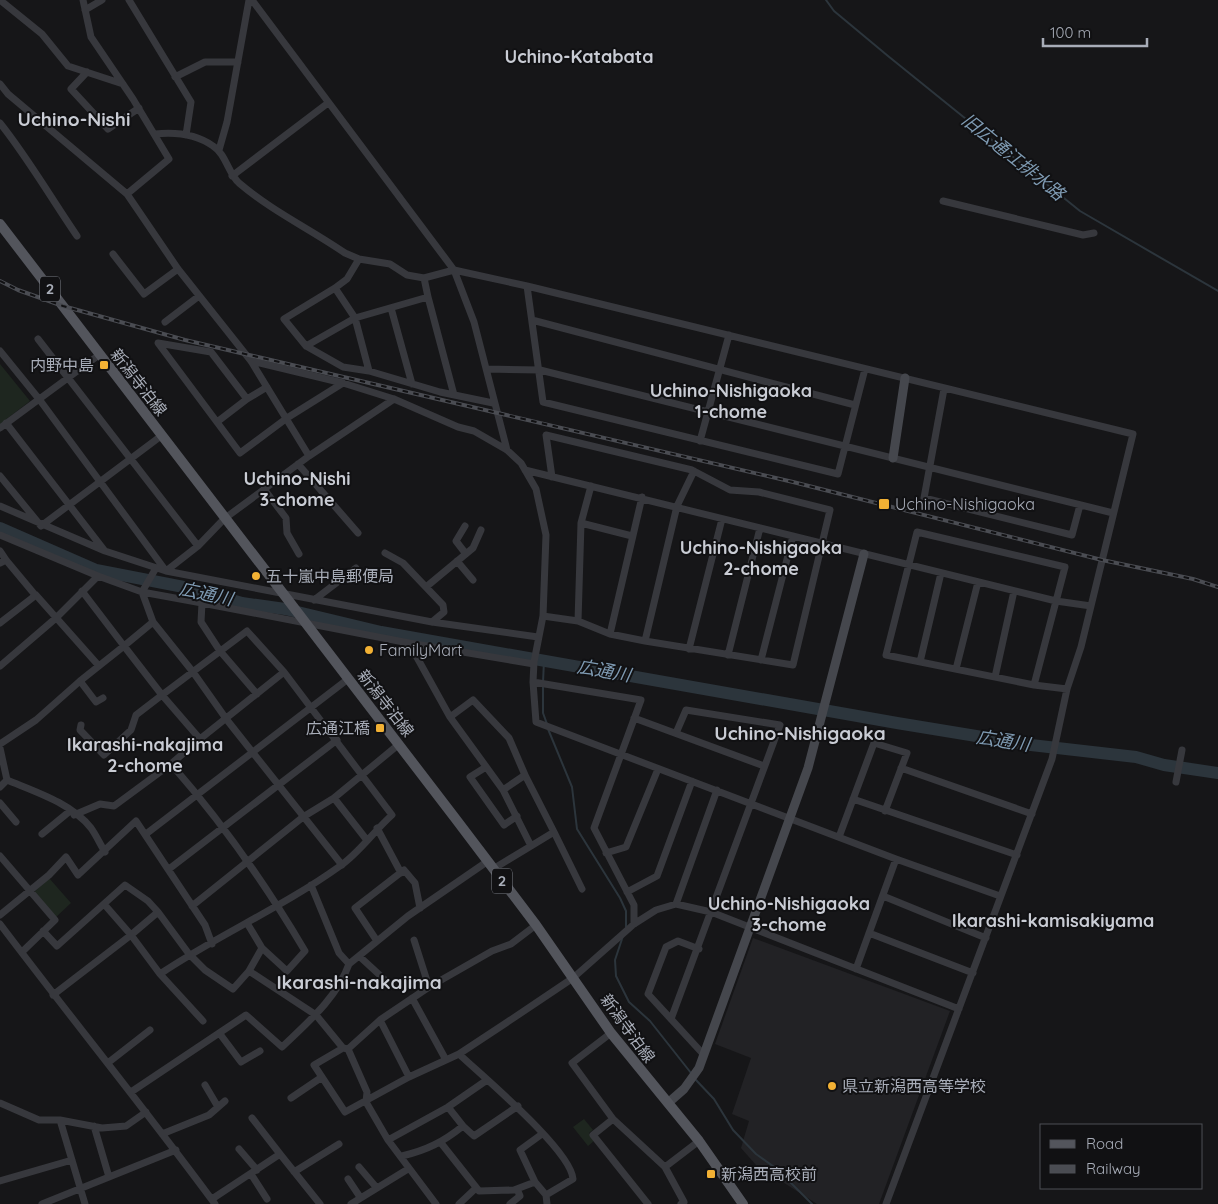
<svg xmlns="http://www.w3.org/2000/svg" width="1218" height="1204" font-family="Quicksand,'Noto Sans JP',sans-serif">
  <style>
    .built { fill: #222225 }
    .green { fill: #1e261f }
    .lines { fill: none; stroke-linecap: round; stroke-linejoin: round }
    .stream { stroke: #2c353c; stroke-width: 2 }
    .river { stroke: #2c353c; stroke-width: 12 }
    .street { stroke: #37383d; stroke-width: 7 }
    .secondary { stroke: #45474d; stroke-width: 9 }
    .primary { stroke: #53555c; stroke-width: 10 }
    .rail-casing { stroke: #4a4c52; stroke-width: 4 }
    .rail { stroke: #111113; stroke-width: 2; stroke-dasharray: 5.5; stroke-linecap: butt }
    .poi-dot { fill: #f2b134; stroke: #111113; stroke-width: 2 }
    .labels { text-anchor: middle; stroke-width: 4; stroke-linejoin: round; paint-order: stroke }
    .shield { fill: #111113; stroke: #7b7e86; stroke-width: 1 }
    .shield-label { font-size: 15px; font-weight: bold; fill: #a8adb8 }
    .poi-label { font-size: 16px; fill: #a8adb8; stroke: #111113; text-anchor: start }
    .street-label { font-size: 16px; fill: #a8adb8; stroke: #111113 }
    .neighbourhood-label { font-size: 18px; font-weight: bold; fill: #c9ccd4; stroke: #111113 }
    .water-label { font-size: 18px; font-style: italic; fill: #7f9bb3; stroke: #111113 }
    .quarter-label { font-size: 19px; font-weight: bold; fill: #c9ccd4; stroke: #111113 }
  </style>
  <rect width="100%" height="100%" fill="#161618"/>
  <path class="built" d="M 753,938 L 950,1011 L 879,1204 L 817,1204 L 756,1165 L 741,1148 L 749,1121 L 732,1114 L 751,1058 L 715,1044 Z"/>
  <path class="green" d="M 0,364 L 30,401 L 0,424 Z
    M 49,878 L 71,903 L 55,918 L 33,893 Z
    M 584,1119 L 593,1130 L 589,1133 L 595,1140 L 588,1146 L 573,1127 Z"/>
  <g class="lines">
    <path class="stream" d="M 826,0 L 834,11 L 888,56 L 1080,211 L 1218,291
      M 543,682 L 544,661
      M 543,687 L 543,713 L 547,724
      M 548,729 L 572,787 L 577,829 L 620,898 L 626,911 L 626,927
      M 623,936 L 615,960 L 616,976 L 629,1002 L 650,1021 L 691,1073
      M 695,1079 L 714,1099 L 733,1130 L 756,1154 L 777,1169 L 812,1204"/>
    <path class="river" d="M 0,528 L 96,570 L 194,589 L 242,603 L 285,609 L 381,632 L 897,723 L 1031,745 L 1136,757 L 1164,765 L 1218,773"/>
    <path class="street" d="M 0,0 L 42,34 L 68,66 L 123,84
      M 83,0 L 91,37 L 133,99 L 169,159 L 127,194
      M 129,0 L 191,102 L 186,135
      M 252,0 L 454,270 L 474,322 L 507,450
      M 85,10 L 102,0
      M 87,72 L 71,89 L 108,129 L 139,108
      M 175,77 L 205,62 L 238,62
      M 0,84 L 8,94 L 127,194 L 178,269 L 251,361 L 309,456
      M 0,123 C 28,158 51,198 77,236
      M 155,134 C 174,132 196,134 213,146 C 226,154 228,173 239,183 C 272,211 310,229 345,253 L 359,259 L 390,264 L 407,275 L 424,278 L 454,270 L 527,286 L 1133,434 L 1081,647 L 1067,689 L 1052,759 L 886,1204
      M 219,150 L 227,122 L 249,0
      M 232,176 L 328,103
      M 943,201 L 1083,235 L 1094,233
      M 113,254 L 144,294 L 178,269
      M 424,278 L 428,297 L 355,318 L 335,288 L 284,319 L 306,346 L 343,367 L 369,371 L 440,392 L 493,403
      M 527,286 L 543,402 L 838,474 L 865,369
      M 335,288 L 347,279 L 359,259
      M 428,297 L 454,395
      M 391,308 L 412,384
      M 532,320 L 855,405
      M 165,322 L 199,296
      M 38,339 L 198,546
      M 306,346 L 355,318 L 369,371
      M 0,351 L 39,399 L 166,571 L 432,622 L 538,637
      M 251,361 L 343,383 L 394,399 L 458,427 L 474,431 L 507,450 L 521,463 L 536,489 L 546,535 L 543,616 L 534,662 L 533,682 L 536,722 L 896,859 L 1000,896
      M 487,369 L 540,370 L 1113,513
      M 944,389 L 924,498 L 1072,535 L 1080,505
      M 247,399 L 267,387
      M 217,422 L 247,399 L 211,352 L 158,343 L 240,453 L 287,418 L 343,383
      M 6,423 L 104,550
      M 0,428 L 99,355
      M 700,441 L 729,335
      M 298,464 L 358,533
      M 525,470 L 1056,601 L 1091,606
      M 0,476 L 41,526 L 161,436
      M 264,489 L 286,518 L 287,533 L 299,554
      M 0,506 L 105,551 L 166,571 L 198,546 L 224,519 L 309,456 L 394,399
      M 581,523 L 632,536
      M 465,526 L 456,541 L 466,554
      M 0,535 L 98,576 L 142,592 L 153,622 L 193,672 L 227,720 L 342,865
      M 0,551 L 6,560 L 0,563
      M 385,553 L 403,563 L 443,605 L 444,612 L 432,622
      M 6,560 L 36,596
      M 457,561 L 473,580
      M 156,568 L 142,592 L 202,603 L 201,622 L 220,651 L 257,694
      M 426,587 L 473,548 L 481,530
      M 82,591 L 124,646 L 153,622
      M 314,600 L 356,568
      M 202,603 L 409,643
      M 543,616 L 578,621 L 610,634 L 645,641 L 793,665 L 830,510 L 759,492 L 730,490 L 692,470 L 546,435 L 552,477
      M 578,621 L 581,523 L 591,486
      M 0,623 L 36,595 L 99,666
      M 610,634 L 642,497
      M 645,641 L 677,506 L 694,471
      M 689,649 L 722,519
      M 728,655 L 760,528
      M 761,660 L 793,536
      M 920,662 L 941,573
      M 0,666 L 56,618 L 98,576
      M 956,669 L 978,582
      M 995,677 L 1014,591
      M 533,682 L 641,700 L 594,828 L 634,905 L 634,924
      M 1034,685 L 1065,567 L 917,532 L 886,655 L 1034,685 L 1067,689
      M 103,698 L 96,702 L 80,681 L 124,646 L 162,695 L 247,631 L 284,672
      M 450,717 L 473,700 L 509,738 L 525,775 L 503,790
      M 634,718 L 764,766
      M 81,725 L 80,730 L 104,755 L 131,730 L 136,715 L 162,695 L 200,739 L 171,764 C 221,821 266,885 305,951 L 287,971 L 262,948 L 249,971 L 233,989 L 205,970 L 189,954 L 158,912
      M 0,744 L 36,720 L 80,681
      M 0,748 L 7,780
      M 486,767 L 470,777 L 504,825 L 517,816
      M 901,768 L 1032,814
      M 525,775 L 554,832 L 531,846
      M 7,780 C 36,792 71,803 91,828 C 96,835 100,844 105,852
      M 1176,782 L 1182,750
      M 0,787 L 7,780
      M 334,798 L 398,745
      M 853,799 L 1017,855
      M 0,803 L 16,822
      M 74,815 L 100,804 L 114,806 L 171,764
      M 377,828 L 401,873
      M 554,832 L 582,889
      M 42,834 L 70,811
      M 146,834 L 348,679
      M 839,837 L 874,743 L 907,753 L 885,811
      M 606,853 L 626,847 L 658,769
      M 0,856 L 55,920 L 22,952
      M 169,869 L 337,740
      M 493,869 L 531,846 L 503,790 L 450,717 L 409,643 L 534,664
      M 627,892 L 657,876 L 692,781
      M 883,896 L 986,938
      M 676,904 L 717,790
      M 192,906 L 303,817 L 334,798 L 366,839
      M 0,915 L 49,875 L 66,857 L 78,875 L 136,821 L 205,925 L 212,944
      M 247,923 L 262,948
      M 0,924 C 71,1018 145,1109 215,1204
      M 43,931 L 57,946 L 125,885 L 148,901 L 158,912 L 131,935 L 104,904
      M 869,933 L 973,973
      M 414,940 L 429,987
      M 377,941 L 355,908 L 404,870 L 415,883 L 420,908
      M 699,949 L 678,941 L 666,947 L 648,994 L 704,1055
      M 359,956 L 384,979
      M 349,964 L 408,916 L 488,861
      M 856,969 L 896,859
      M 249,971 L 316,1015 L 343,1048 L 348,1049 L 367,1092 L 366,1102 L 388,1140 L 436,1204
      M 160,974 L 203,1021
      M 53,995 L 131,935 L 160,974 C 218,935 283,907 340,866 C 358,854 375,830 392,815 L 284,672 L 200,739
      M 412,998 L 446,1060
      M 671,1019 L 780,725 L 686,710 L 676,733
      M 380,1020 L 409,1077
      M 611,1033 L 572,1063 L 613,1119
      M 220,1034 L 241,1062 L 260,1051
      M 343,1048 L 314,1065 L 345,1112 L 409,1077 L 459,1054 L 506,1023 L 573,978 L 634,924 L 656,910 L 676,904 L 711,912 L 959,1009
      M 348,1049 L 380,1020 L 429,987 L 492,951 L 511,944 L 536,925
      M 459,1054 C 482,1076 571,1150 573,1179 L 546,1195 L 547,1204
      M 109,1062 L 150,1030
      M 205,1085 L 218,1107
      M 131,1092 L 246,1015 L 282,1047 C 307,1023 337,998 349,964 L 339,953 L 311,885
      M 291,1098 L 322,1077
      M 0,1103 L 39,1120 L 60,1120 L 102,1128 L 126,1126 L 146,1112
      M 448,1107 L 463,1126
      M 252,1118 L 280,1154
      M 60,1120 L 85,1204
      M 94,1126 L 109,1177
      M 162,1134 L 209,1115 L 225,1101
      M 388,1140 L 448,1107 L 487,1080
      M 441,1143 L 479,1191 L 514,1190 L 535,1182 L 546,1195
      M 239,1149 L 257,1170
      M 402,1156 C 427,1150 443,1142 463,1126 L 474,1136 L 518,1106
      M 359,1167 L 376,1187
      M 665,1167 L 699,1141
      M 294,1172 L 339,1144
      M 251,1174 L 267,1199
      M 348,1179 L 360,1197
      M 0,1181 L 72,1160
      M 535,1182 L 520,1150 L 542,1134
      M 212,1199 L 280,1154 L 320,1204
      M 42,1204 L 176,1150
      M 351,1204 L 408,1169
      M 459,1204 L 476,1188
      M 510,1204 L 520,1196 L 517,1189
      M 648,1204 L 593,1135 L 613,1119 L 665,1167 L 684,1202 L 681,1204"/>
    <path class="secondary" d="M 893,458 L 905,378
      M 668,1103 L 684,1089 L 699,1068 L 808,768 L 864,554"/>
    <path class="primary" d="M 0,224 L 455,818 L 536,925 L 611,1033 L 699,1141 L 743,1204"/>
    <defs>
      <path id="rail" d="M 0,281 L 18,290 L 63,306 L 185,340 L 793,482 L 1102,560 L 1193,579 L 1218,587"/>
    </defs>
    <use href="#rail" class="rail-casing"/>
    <use href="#rail" class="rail"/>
  </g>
  <g class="poi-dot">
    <rect x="99" y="360" width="10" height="10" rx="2.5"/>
    <rect x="878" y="498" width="12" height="12" rx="2.5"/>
    <circle cx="256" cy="576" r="5"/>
    <circle cx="369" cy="650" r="5"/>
    <rect x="375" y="723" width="10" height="10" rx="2.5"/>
    <circle cx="832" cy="1086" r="5"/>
    <rect x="706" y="1169" width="10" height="10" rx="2.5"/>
  </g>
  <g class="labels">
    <g class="shield">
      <rect x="40" y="276.5" width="20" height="25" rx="4"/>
      <rect x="492" y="868.5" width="20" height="25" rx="4"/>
    </g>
    <g class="shield-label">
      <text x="50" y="294">2</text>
      <text x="502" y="886">2</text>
    </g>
    <g class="poi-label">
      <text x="94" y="371" text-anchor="end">内野中島</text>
      <text x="895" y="510">Uchino-Nishigaoka</text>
      <text x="266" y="582">五十嵐中島郵便局</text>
      <text x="379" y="656">FamilyMart</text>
      <text x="370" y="734" text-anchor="end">広通江橋</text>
      <text x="842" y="1092">県立新潟西高等学校</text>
      <text x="721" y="1180">新潟西高校前</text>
    </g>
    <g class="street-label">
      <text transform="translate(139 382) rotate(52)" y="6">新潟寺泊線</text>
      <text transform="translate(386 703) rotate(52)" y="6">新潟寺泊線</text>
      <text transform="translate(628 1028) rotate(54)" y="6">新潟寺泊線</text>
    </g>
    <g class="neighbourhood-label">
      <text x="579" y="63">Uchino-Katabata</text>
      <text x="731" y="397">Uchino-Nishigaoka<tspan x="731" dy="21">1-chome</tspan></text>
      <text x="297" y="485">Uchino-Nishi<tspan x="297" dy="21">3-chome</tspan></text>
      <text x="761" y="554">Uchino-Nishigaoka<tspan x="761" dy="21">2-chome</tspan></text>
      <text x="145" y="751">Ikarashi-nakajima<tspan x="145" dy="21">2-chome</tspan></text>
      <text x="789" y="910">Uchino-Nishigaoka<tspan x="789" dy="21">3-chome</tspan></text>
      <text x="1053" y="927">Ikarashi-kamisakiyama</text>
    </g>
    <g class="water-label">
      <text transform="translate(1013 157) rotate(39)" y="6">旧広通江排水路</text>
      <text transform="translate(206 594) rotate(12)" y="6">広通川</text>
      <text transform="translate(604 671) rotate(10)" y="6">広通川</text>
      <text transform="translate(1003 741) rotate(9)" y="6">広通川</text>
    </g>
    <g class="quarter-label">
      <text x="74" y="126">Uchino-Nishi</text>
      <text x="800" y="740">Uchino-Nishigaoka</text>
      <text x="359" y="989">Ikarashi-nakajima</text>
    </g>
  </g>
  <rect x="1040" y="1124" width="162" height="65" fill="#111113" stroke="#4d4f55"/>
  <rect x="1050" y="1140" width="25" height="8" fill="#53555c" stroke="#4d4f55"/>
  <text x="1086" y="1149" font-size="15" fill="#a8adb8">Road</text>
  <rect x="1050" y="1165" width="25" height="8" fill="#4a4c52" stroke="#4d4f55"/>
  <text x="1086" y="1174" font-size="15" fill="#a8adb8">Railway</text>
  <path d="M1043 38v8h104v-8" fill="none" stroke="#a8adb8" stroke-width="2.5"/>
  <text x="1050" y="38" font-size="15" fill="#a8adb8" stroke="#111113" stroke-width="4" paint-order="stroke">100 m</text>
</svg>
